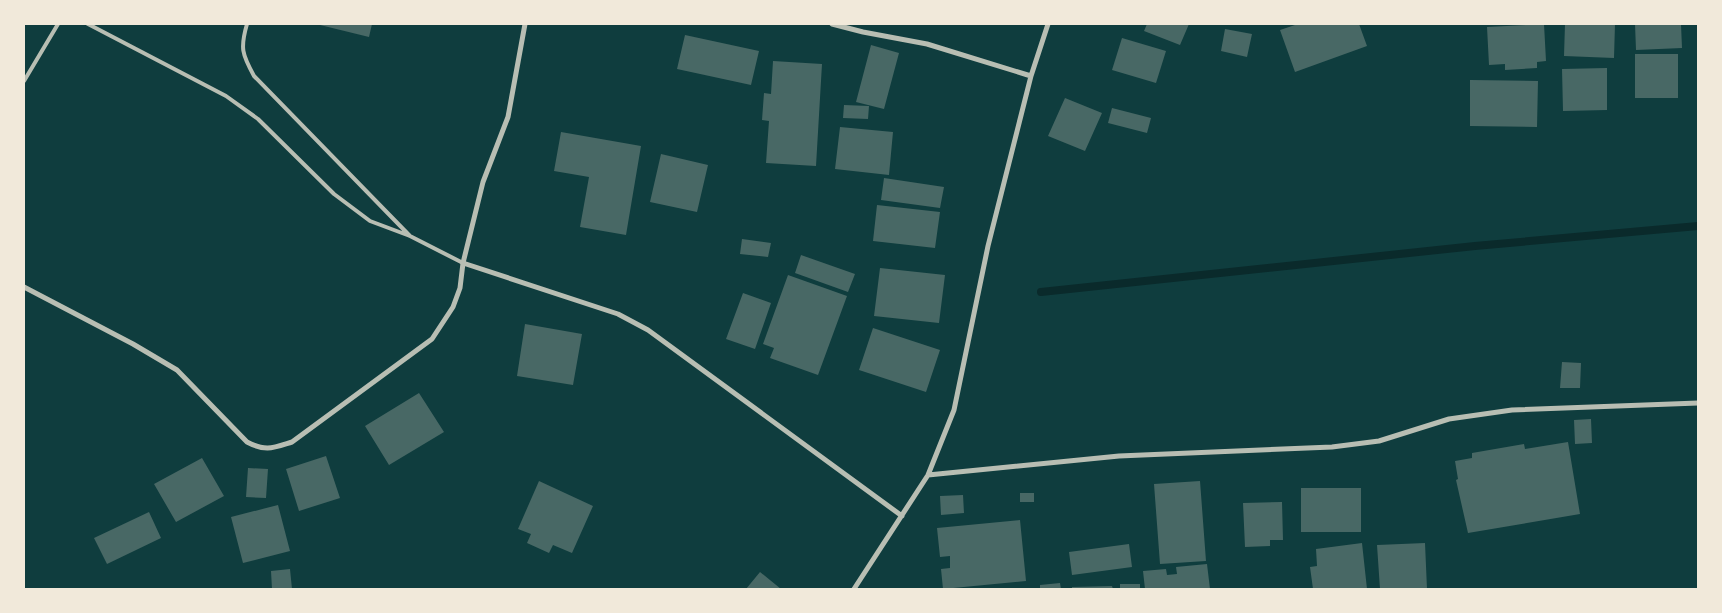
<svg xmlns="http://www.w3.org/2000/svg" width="1722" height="613" font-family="'Libre Baskerville',serif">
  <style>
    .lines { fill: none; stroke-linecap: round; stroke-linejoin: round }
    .stream { stroke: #0a2a2b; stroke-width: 8 }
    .building { fill: #486865 }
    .service { stroke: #b8beb3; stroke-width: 4 }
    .minor { stroke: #b8beb3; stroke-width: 5 }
  </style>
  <rect width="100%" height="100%" fill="#0f3d3e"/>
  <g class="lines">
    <path class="stream" d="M 1041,292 L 1475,246 L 1698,226"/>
  </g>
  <path class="building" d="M 316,24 L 372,24 L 369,37 Z
    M 1147,24 L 1189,24 L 1180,45 L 1144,31 Z
    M 1298,24 L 1359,24 L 1367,46 L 1295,72 L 1280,30 Z
    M 1544,24 L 1546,61 L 1537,62 L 1537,68 L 1505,70 L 1505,64 L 1489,65 L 1487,27 Z
    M 1565,24 L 1615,24 L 1614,58 L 1564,56 Z
    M 1635,24 L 1681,24 L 1682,48 L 1636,50 Z
    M 1225,29 L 1252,34 L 1247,57 L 1221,51 Z
    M 685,35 L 759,51 L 751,85 L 677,69 Z
    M 1122,38 L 1166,51 L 1156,83 L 1112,70 Z
    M 871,45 L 899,53 L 884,109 L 856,102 Z
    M 1635,54 L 1678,54 L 1678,98 L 1635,98 Z
    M 773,61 L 822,64 L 816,166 L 766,163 L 769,121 L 762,120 L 764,93 L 771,94 Z
    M 1607,68 L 1607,110 L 1563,111 L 1562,69 Z
    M 1470,80 L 1538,81 L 1537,127 L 1470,126 Z
    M 1065,98 L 1102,113 L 1085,151 L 1048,136 Z
    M 844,105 L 869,106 L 868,119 L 843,118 Z
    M 1112,108 L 1151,118 L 1147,133 L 1108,123 Z
    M 840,127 L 893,132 L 889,175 L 835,169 Z
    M 561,132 L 641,146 L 626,235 L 580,227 L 589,177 L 554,171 Z
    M 661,154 L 708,165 L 697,212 L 650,202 Z
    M 884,178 L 944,187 L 940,208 L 881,200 Z
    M 877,205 L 940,212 L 935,248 L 873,241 Z
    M 742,239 L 771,243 L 768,257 L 740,254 Z
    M 801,255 L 855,274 L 848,292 L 795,273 Z
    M 880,268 L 945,275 L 939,323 L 874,316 Z
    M 788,275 L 847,296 L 818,375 L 770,358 L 774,348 L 763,344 Z
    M 743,293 L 771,303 L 755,349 L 726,339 Z
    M 525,324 L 582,334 L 573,385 L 517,376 Z
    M 873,328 L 940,350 L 926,392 L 859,370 Z
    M 1562,362 L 1581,363 L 1580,388 L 1560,388 Z
    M 419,393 L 444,432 L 389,465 L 365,426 Z
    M 1591,419 L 1592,443 L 1575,444 L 1574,420 Z
    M 1568,442 L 1580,514 L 1468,533 L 1456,480 L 1458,479 L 1455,461 L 1472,458 L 1472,453 L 1524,444 L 1525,449 Z
    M 326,456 L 340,498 L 299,511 L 286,469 Z
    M 202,458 L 224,496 L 176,522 L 154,484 Z
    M 248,468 L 268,469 L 266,498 L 246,497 Z
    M 539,481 L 593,506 L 572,553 L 553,545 L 549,553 L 527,543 L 531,534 L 518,529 Z
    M 1200,481 L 1206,561 L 1160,564 L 1154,484 Z
    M 1301,488 L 1361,488 L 1361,532 L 1301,532 Z
    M 1020,493 L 1034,493 L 1034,502 L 1020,502 Z
    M 963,495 L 964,513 L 941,515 L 940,496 Z
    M 1282,502 L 1283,540 L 1270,540 L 1270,546 L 1245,547 L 1243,503 Z
    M 278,505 L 290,551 L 243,563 L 231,517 Z
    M 149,512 L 161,538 L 107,564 L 94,538 Z
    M 1020,520 L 1026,581 L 943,589 L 941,569 L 950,568 L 950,556 L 940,557 L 937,528 Z
    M 1362,543 L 1367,589 L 1313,589 L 1310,567 L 1317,566 L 1316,549 Z
    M 1425,543 L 1427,589 L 1380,589 L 1377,545 Z
    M 1129,544 L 1132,567 L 1072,575 L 1069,552 Z
    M 1207,564 L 1210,589 L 1145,589 L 1143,571 L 1166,569 L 1167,575 L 1177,574 L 1176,567 Z
    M 290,569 L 292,589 L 272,589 L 271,571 Z
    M 760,572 L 781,589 L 746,589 Z
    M 1060,583 L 1061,589 L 1040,589 L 1040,585 Z
    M 1120,584 L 1140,584 L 1140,589 L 1120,589 Z
    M 1112,586 L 1113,589 L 1072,589 L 1072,587 Z"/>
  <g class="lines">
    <path class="service" d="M 88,24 L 226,96 L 258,119 L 334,194 L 370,221 L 410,236
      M 247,24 C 240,48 242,54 254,76 L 410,236 L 463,263
      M 24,81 L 58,24"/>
    <path class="minor" d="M 832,24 L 863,32 L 927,44 L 1031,76
      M 463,263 L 618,314 L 648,330 L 902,516
      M 24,287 L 133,344 L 177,370 L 247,442 C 266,452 273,448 292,442 L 432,339 L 453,307 L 460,288 L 463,263 L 483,182 L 508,117 L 525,24
      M 928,475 L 1119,456 L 1332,447 L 1379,441 L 1449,419 L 1512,410 L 1698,403
      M 854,589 L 928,475 L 954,410 L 988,246 L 1031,76 L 1048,24"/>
  </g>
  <rect width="1722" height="613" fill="none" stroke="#f1e9da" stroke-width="50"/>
</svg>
